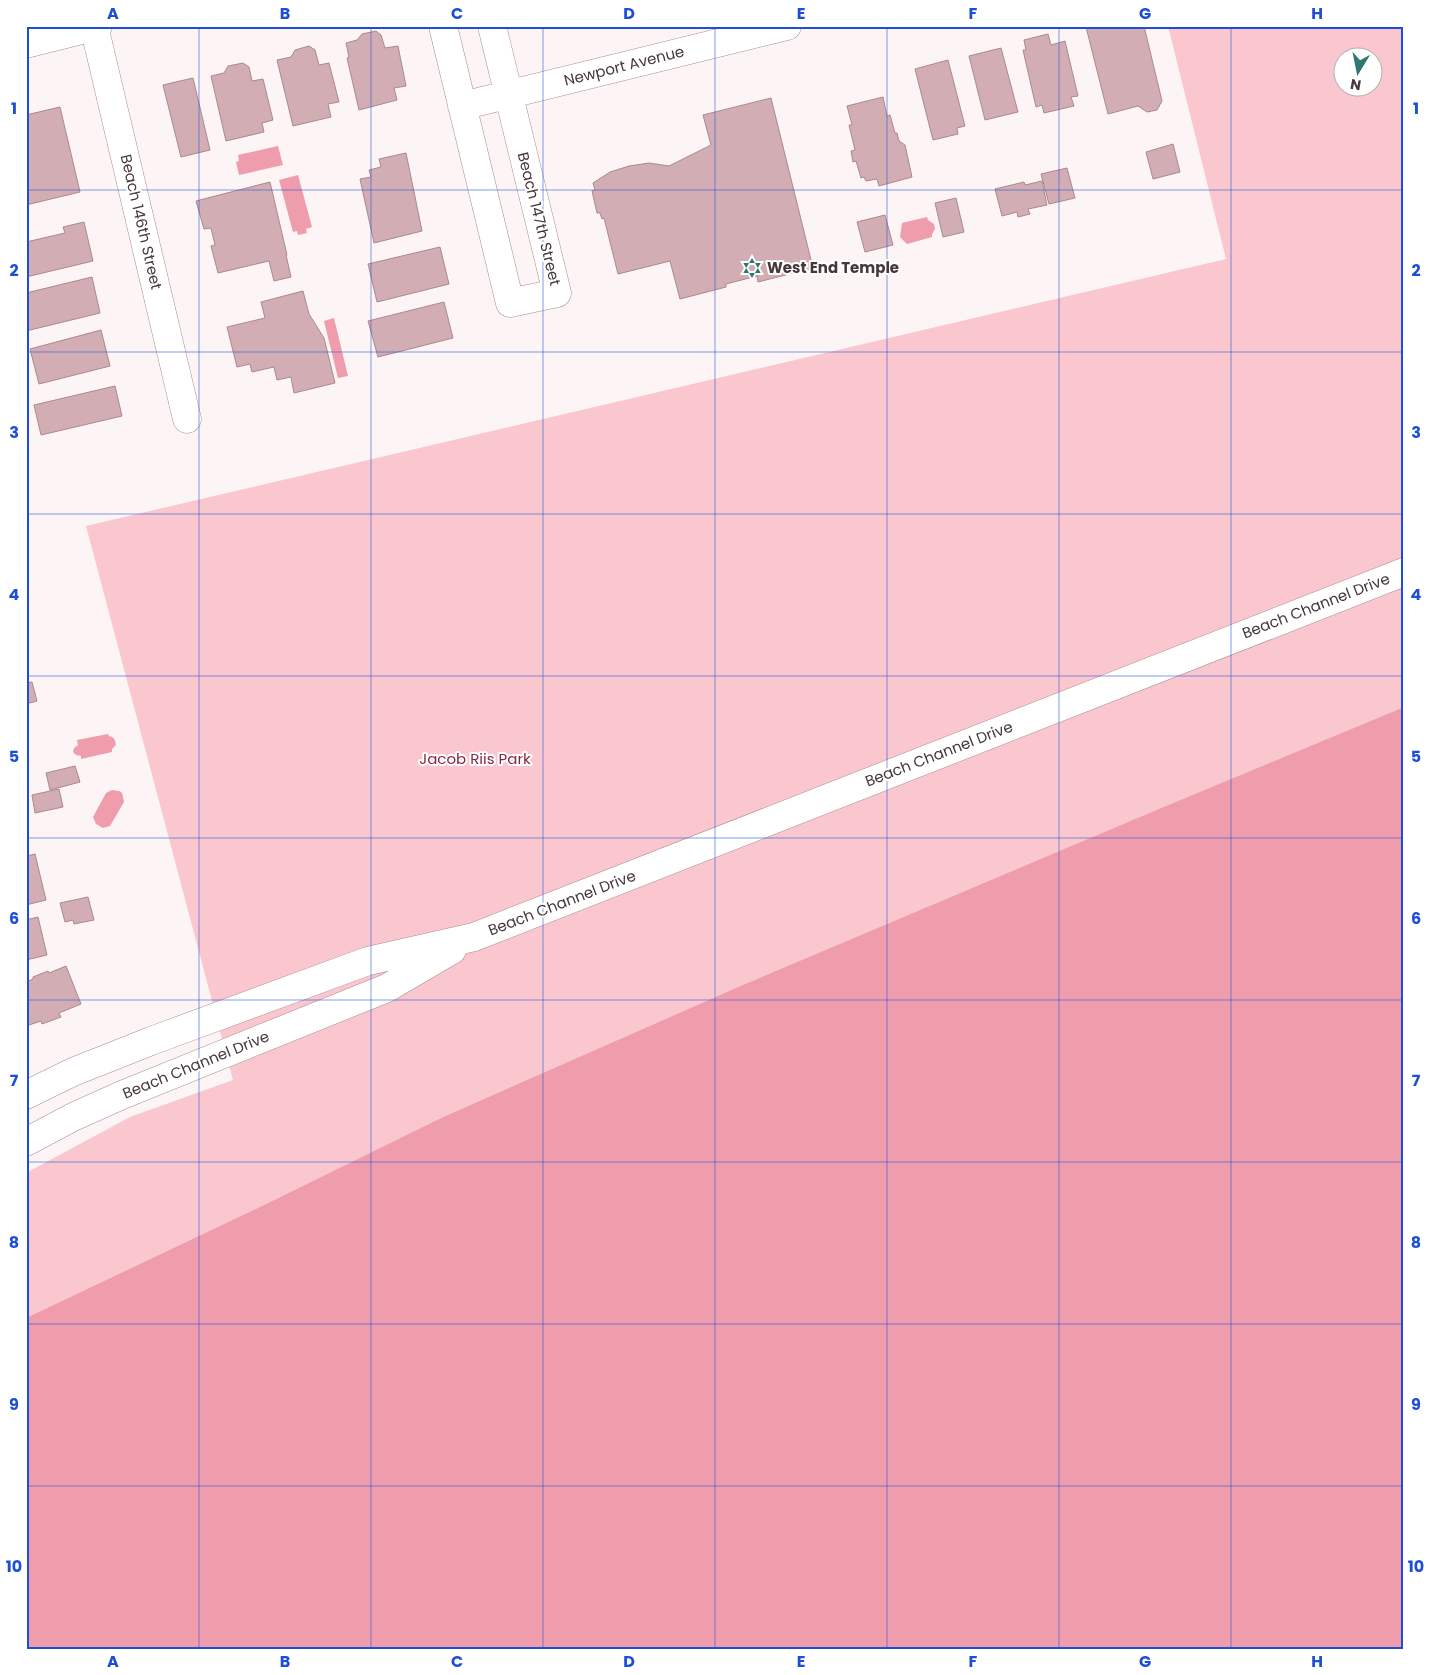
<svg xmlns="http://www.w3.org/2000/svg" width="1430" height="1675" font-family="Poppins,sans-serif">
  <style>
    .green { fill: #fac7cf; fill-rule: evenodd }
    .water { fill: #ef9cac }
    .building { fill: #d2aeb4; stroke: #ab888e }
    .lines { fill: none; stroke-linecap: round; stroke-linejoin: round }
    .street-casing { stroke: #ad8a8f; stroke-width: 29 }
    .primary-casing { stroke: #ad8a8f; stroke-width: 29 }
    .street { stroke: #fff; stroke-width: 28 }
    .primary { stroke: #fff; stroke-width: 28 }
    .grid { fill: none; stroke: #1d4ed8; stroke-width: 1; stroke-opacity: 0.55 }
    .labels { text-anchor: middle; stroke-width: 4; stroke-linejoin: round; paint-order: stroke }
    .street-label { font-size: 15px; fill: #46373a; stroke: #fff }
    .poi-label { font-size: 15px; font-weight: bold; fill: #46373a; stroke: #fff; text-anchor: start }
    .park-label { font-size: 15px; fill: #862742; stroke: #fff }
    .neatline { fill: none; stroke: #1d4ed8; stroke-width: 2 }
    .grid-label { font-size: 16px; text-anchor: middle; font-weight: bold; fill: #1d4ed8 }
  </style>
  <rect width="100%" height="100%" fill="#fcf4f5"/>
  <path class="green" d="M 1168,26 L 1404,26 L 1404,707 L 1161,808 L 738,987 L 443,1117 L 266,1204 L 26,1318 L 26,1173 L 130,1117 L 233,1080 L 86,526 L 1226,259 ZM 1342,58 L 1372,58 L 1372,88 L 1342,88 Z"/>
  <path class="water" d="M 278,146 L 283,165 L 239,175 L 236,162 L 239,161 L 238,155 Z
    M 298,175 L 312,227 L 306,229 L 307,233 L 298,235 L 297,231 L 293,232 L 279,180 Z
    M 927,217 L 928,220 L 934,224 L 935,229 L 932,234 L 932,237 L 907,244 L 900,237 L 902,223 Z
    M 334,318 L 348,376 L 338,378 L 324,321 Z
    M 1404,707 L 1404,1649 L 26,1649 L 26,1318 L 266,1204 L 443,1117 L 738,987 L 1161,808 Z
    M 108,734 L 109,736 C 114,737 115,739 116,745 L 112,749 L 112,752 L 81,759 L 81,756 L 76,755 L 73,752 L 74,748 L 78,745 L 77,740 Z
    M 112,790 L 119,791 L 122,793 L 124,802 L 110,826 L 103,828 L 96,824 L 93,817 L 106,793 Z"/>
  <path class="building" d="M 1090,26 L 1144,26 L 1162,101 L 1157,110 L 1147,112 L 1138,106 L 1108,114 L 1086,27 Z
    M 376,31 L 381,35 L 385,48 L 398,46 L 406,86 L 394,88 L 397,100 L 359,110 L 347,58 L 349,57 L 346,43 L 357,40 L 362,34 Z
    M 1048,34 L 1051,45 L 1065,41 L 1078,96 L 1071,97 L 1074,106 L 1044,113 L 1042,105 L 1036,107 L 1023,50 L 1026,50 L 1024,40 Z
    M 309,46 L 315,50 L 319,65 L 329,63 L 339,102 L 328,104 L 331,117 L 293,126 L 277,60 L 291,57 L 295,50 Z
    M 1001,48 L 1018,112 L 985,120 L 969,56 Z
    M 948,60 L 965,126 L 957,128 L 958,134 L 933,140 L 915,69 Z
    M 243,63 L 249,67 L 252,81 L 263,79 L 273,120 L 262,123 L 264,132 L 226,141 L 211,76 L 224,73 L 228,66 Z
    M 193,78 L 210,150 L 181,157 L 163,85 Z
    M 883,97 L 887,116 L 890,115 L 895,133 L 897,133 L 899,141 L 905,145 L 912,177 L 879,186 L 877,179 L 866,181 L 864,177 L 861,178 L 856,161 L 853,162 L 851,151 L 855,150 L 849,125 L 852,125 L 847,106 Z
    M 771,98 L 813,268 L 758,282 L 757,276 L 726,284 L 726,287 L 680,299 L 670,261 L 618,274 L 604,218 L 602,219 L 600,213 L 597,213 L 592,191 L 595,190 L 593,183 L 610,172 L 629,166 L 649,163 L 669,166 L 711,145 L 703,115 Z
    M 60,107 L 80,192 L 26,205 L 26,115 Z
    M 1173,144 L 1180,172 L 1153,179 L 1146,152 Z
    M 406,153 L 422,231 L 374,243 L 360,179 L 371,177 L 369,170 L 381,167 L 379,159 Z
    M 1067,168 L 1075,198 L 1049,204 L 1041,174 Z
    M 1042,181 L 1047,205 L 1028,209 L 1030,214 L 1018,217 L 1017,212 L 1002,216 L 995,189 L 1024,182 L 1025,185 Z
    M 270,182 L 287,255 L 286,255 L 291,277 L 274,281 L 269,261 L 218,273 L 211,246 L 215,245 L 211,228 L 204,229 L 196,201 Z
    M 956,198 L 964,232 L 943,237 L 935,203 Z
    M 885,215 L 893,245 L 865,252 L 857,222 Z
    M 84,222 L 93,261 L 26,277 L 26,242 L 65,233 L 63,227 Z
    M 440,247 L 449,284 L 377,302 L 368,264 Z
    M 92,277 L 100,313 L 26,331 L 26,293 Z
    M 303,291 L 309,314 L 324,338 L 335,383 L 294,393 L 291,377 L 277,380 L 274,367 L 252,372 L 250,364 L 237,367 L 227,327 L 265,318 L 261,302 Z
    M 444,302 L 453,338 L 378,357 L 368,321 Z
    M 101,330 L 110,366 L 39,384 L 30,349 Z
    M 115,386 L 122,416 L 41,435 L 34,405 Z
    M 32,682 L 37,701 L 26,704 L 26,683 Z
    M 75,766 L 80,782 L 50,790 L 46,773 Z
    M 59,789 L 63,807 L 35,813 L 32,795 Z
    M 35,854 L 46,900 L 26,905 L 26,856 Z
    M 88,897 L 94,920 L 74,924 L 73,920 L 65,922 L 60,903 Z
    M 38,917 L 47,955 L 26,960 L 26,920 Z
    M 66,966 L 81,1004 L 59,1013 L 61,1017 L 42,1024 L 41,1021 L 26,1026 L 26,982 L 33,979 L 33,977 L 48,971 L 49,973 Z"/>
  <g class="lines">
    <defs>
      <path id="street" d="M 94,26 L 187,419
        M 443,26 L 510,303 L 557,293 L 492,26
        M 26,44 L 98,26
        M 462,106 L 787,26"/>
      <path id="primary" d="M 26,1095 L 73,1072 L 151,1041 L 368,961 L 474,937 L 1404,572
        M 26,1142 L 73,1117 L 122,1095 L 387,988 L 452,950"/>
    </defs>
    <use href="#street" class="street-casing"/>
    <use href="#primary" class="primary-casing"/>
    <use href="#street" class="street"/>
    <use href="#primary" class="primary"/>
  </g>
  <path class="grid" d="M 199,26 L 199,1649M 371,26 L 371,1649M 543,26 L 543,1649M 715,26 L 715,1649M 887,26 L 887,1649M 1059,26 L 1059,1649M 1231,26 L 1231,1649M 26,190 L 1404,190M 26,352 L 1404,352M 26,514 L 1404,514M 26,676 L 1404,676M 26,838 L 1404,838M 26,1000 L 1404,1000M 26,1162 L 1404,1162M 26,1324 L 1404,1324M 26,1486 L 1404,1486"/>
  <defs>
    <symbol id="synagogue-bare" viewBox="-9 -9 18 18"><path d="M0-6.5L5.6 3.2H-5.6ZM0 6.5L5.6-3.2H-5.6Z" fill="#2f7771" stroke="#fff" stroke-width="2.5" paint-order="stroke"/></symbol>
  </defs>
  <g fill-rule="evenodd">
    <use href="#synagogue-bare" x="738" y="254" width="28" height="28"/>
  </g>
  <g class="labels">
    <g class="street-label">
      <text transform="translate(624 66) rotate(-14)" y="5">Newport Avenue</text>
      <text transform="translate(539 219) rotate(76)" y="5">Beach 147th Street</text>
      <text transform="translate(141 222) rotate(77)" y="5">Beach 146th Street</text>
      <text transform="translate(1316 606) rotate(-21)" y="5">Beach Channel Drive</text>
      <text transform="translate(939 754) rotate(-21)" y="5">Beach Channel Drive</text>
      <text transform="translate(562 903) rotate(-21)" y="5">Beach Channel Drive</text>
      <text transform="translate(196 1065) rotate(-22)" y="5">Beach Channel Drive</text>
    </g>
    <g class="poi-label">
      <text x="767" y="273">West End Temple</text>
    </g>
    <g class="park-label">
      <text x="475" y="764">Jacob Riis Park</text>
    </g>
  </g>
  <rect width="1430" height="1675" fill="none" stroke="#ffffff" stroke-width="55"/>
  <g transform="translate(1358 72) rotate(190)"><circle r="24" fill="#ffffff" stroke="#b5afb0"/>
  <path d="M0-4L9 19L0 12L-9 19Z" fill="#2f7771"/>
  <text y="-8" font-size="14" font-weight="bold" text-anchor="middle" fill="#46373a">N</text>
  </g>
  <rect x="28" y="28" width="1374" height="1620" class="neatline"/>
  <g class="grid-label">
    <text x="113" y="19">A</text>
    <text x="285" y="19">B</text>
    <text x="457" y="19">C</text>
    <text x="629" y="19">D</text>
    <text x="801" y="19">E</text>
    <text x="973" y="19">F</text>
    <text x="1145" y="19">G</text>
    <text x="1317" y="19">H</text>
    <text x="14" y="114">1</text>
    <text x="1416" y="114">1</text>
    <text x="14" y="276">2</text>
    <text x="1416" y="276">2</text>
    <text x="14" y="438">3</text>
    <text x="1416" y="438">3</text>
    <text x="14" y="600">4</text>
    <text x="1416" y="600">4</text>
    <text x="14" y="762">5</text>
    <text x="1416" y="762">5</text>
    <text x="14" y="924">6</text>
    <text x="1416" y="924">6</text>
    <text x="14" y="1086">7</text>
    <text x="1416" y="1086">7</text>
    <text x="14" y="1248">8</text>
    <text x="1416" y="1248">8</text>
    <text x="14" y="1410">9</text>
    <text x="1416" y="1410">9</text>
    <text x="14" y="1572">10</text>
    <text x="1416" y="1572">10</text>
    <text x="113" y="1667">A</text>
    <text x="285" y="1667">B</text>
    <text x="457" y="1667">C</text>
    <text x="629" y="1667">D</text>
    <text x="801" y="1667">E</text>
    <text x="973" y="1667">F</text>
    <text x="1145" y="1667">G</text>
    <text x="1317" y="1667">H</text>
  </g>
</svg>
